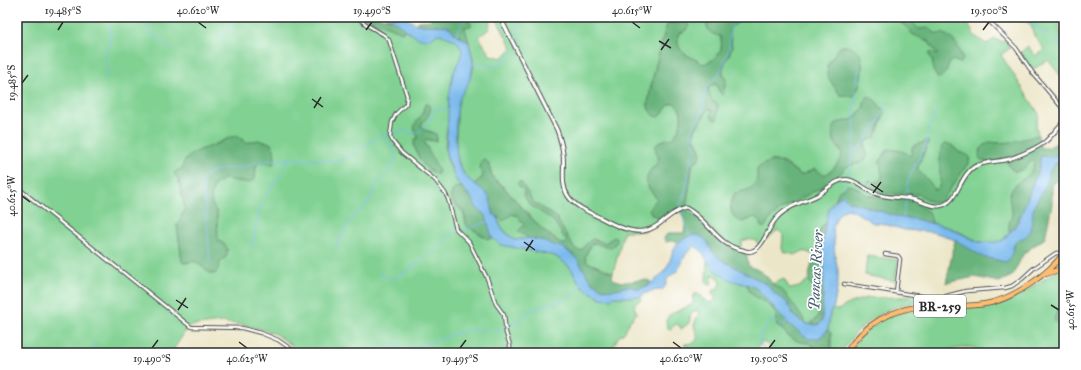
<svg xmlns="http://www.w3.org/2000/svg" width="1081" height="370" font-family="'IM FELL Great Primer',serif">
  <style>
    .green { fill: #80d192; stroke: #567e5e; fill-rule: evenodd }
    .forest { fill: #68b37c; stroke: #4a6f54 }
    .water { fill: #79b9ed; stroke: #52728c }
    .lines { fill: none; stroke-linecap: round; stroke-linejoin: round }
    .stream { stroke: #79b9ed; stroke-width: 1 }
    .minor-casing { stroke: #484743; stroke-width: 4.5 }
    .tertiary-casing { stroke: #484743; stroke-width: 5 }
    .trunk-casing { stroke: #484743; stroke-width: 6 }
    .minor { stroke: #fff; stroke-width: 2.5 }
    .tertiary { stroke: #fff; stroke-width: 3 }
    .trunk { stroke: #fdbc6f; stroke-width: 4.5 }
    .ticks { fill: none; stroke: #2b2b2b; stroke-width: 1.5 }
    .labels { text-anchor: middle; stroke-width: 3.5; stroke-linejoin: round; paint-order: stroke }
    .shield { fill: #fff; stroke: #6b6b6b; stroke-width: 1 }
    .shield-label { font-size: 13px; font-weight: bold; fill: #2b2b2b }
    .water-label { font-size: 15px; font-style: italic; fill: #465d6f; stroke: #fff }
    .neatline { fill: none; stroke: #2b2b2b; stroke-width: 1.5 }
    .ticks-label { font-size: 10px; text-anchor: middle; fill: #2b2b2b }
  </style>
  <rect width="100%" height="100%" fill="#fff"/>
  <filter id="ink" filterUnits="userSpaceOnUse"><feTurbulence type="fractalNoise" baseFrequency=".025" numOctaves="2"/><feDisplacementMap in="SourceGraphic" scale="8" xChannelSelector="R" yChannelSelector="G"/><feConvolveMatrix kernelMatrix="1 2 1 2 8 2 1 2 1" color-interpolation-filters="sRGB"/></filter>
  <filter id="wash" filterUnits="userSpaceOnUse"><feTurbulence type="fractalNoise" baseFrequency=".012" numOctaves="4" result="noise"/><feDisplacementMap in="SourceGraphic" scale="16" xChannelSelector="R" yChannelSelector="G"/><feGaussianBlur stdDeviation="0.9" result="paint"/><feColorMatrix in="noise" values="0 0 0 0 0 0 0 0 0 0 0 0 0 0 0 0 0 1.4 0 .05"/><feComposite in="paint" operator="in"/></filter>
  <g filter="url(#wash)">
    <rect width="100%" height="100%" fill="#ece6c8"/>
    <path class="green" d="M 17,17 L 365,17 C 377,24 390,26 402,32 L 405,30 L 409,33 L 433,37 L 435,34 C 445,34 460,39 462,51 C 463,58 455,67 453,74 C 450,88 450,102 449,117 C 447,129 444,142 446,154 C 447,163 456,180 461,187 L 455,188 C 452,192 450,195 451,201 L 463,212 L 466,224 L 485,237 L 488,239 L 492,238 L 502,245 L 555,256 L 570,267 L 582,287 L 601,298 L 641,296 L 641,300 L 636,303 L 634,306 L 637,313 L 630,321 L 624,333 L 619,336 L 615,343 L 611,353 L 302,353 L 276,334 L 261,329 L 244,325 L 221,322 L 189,326 L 171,353 L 17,353 ZM 426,104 L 428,116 L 421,124 L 424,130 L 433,132 L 432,141 L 425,139 L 424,142 L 428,148 L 420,159 C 416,151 411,145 418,137 L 417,135 L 424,107 ZM 231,137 L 242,139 L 246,143 L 248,143 L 255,141 L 268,142 L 272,145 L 275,158 L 265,163 L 260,163 L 256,165 L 255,179 L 224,179 L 214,185 L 211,197 L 212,205 L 217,212 L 217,236 L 218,240 L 224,244 L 221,260 L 210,273 C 202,267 197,258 187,263 L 182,261 L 177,226 L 185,210 L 176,171 L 182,169 C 184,153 201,151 214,145 C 220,143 225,139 231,137 Z
      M 466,17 L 692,17 L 692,21 L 703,22 L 702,17 L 706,17 C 705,27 710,35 720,36 C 725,50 717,61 703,64 C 690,55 675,55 678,34 L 683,32 L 684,20 L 677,23 L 668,23 C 664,29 646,101 648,107 C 649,111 652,114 655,116 L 662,114 L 669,105 L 674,103 C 685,110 682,130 673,138 C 670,140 667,140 663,140 L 657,155 L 659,157 L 655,168 L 649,172 L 647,186 L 657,199 L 650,207 L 651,214 L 659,219 L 659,224 L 644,231 L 624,231 L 613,273 L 587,262 L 585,257 L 591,244 L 595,243 L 605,247 L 612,239 L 605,243 L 593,239 C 586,243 586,247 580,251 L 574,248 L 556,217 L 533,202 L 521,182 L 518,185 L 524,191 L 524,196 L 554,221 L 567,242 L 566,244 L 562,244 L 541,228 L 501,184 L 493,178 L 488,162 L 480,169 L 483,175 L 482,178 L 476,182 L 475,185 C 453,168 455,145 457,120 C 457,113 457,105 459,99 C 464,87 473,78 474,65 C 474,58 467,37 465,29 L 465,27 L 469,26 L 470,22 ZM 490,20 L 497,20 L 512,48 L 502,58 L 490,55 L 479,37 L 489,29 Z
      M 744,17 L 899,17 L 897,18 L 900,22 L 908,28 L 912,34 L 928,41 L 937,53 L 938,55 L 930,56 L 933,63 L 933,70 L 937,77 C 945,76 947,71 949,63 L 953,60 L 960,63 L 963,57 L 961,53 L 942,34 L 937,34 L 927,28 L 919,29 L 907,17 L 951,17 L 959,22 L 968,24 L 974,35 L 986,44 L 995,39 L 1001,42 L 1005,40 L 1010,48 L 1001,55 L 1039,114 L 1036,126 L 1038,135 C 1030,138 1022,140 1014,142 C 1001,144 988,140 980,152 L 1007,159 L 1010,168 L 1014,171 L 1032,161 L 1034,163 C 1033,179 1016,180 1011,191 C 1006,203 1014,205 1012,214 C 1011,221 1007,225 1010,232 C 992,257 971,235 950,228 C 944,226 938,225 932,223 L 932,221 L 880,197 L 865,195 L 854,186 L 836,196 L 836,199 L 832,203 L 825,224 L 823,225 L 819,232 L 815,255 L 803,251 L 795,255 L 784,252 L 782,249 L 783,235 L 778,230 L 759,245 L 756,241 C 751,239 747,239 742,241 L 740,250 L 730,246 L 701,220 L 686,210 L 693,163 L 695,162 L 701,152 L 694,137 L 694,132 L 708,109 L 710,109 L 712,110 L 715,120 L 717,119 L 718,104 L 712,101 L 708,89 L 711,85 L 716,84 L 719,92 L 724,92 L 726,78 C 717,69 729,59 731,50 C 733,44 730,37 729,31 C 732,24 740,23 744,17 ZM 842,46 L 852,47 C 858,66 866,78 854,96 L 840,95 L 827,65 ZM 871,97 L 883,109 L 884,114 L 878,132 L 865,142 C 865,148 869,154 866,159 L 859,164 L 852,164 L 846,167 L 837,178 L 780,210 L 769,220 L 765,226 L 761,227 L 759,220 L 755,217 L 741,221 C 728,217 729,203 735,193 C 744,191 754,190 757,180 C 758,177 757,173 757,170 L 771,160 L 785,163 L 801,175 L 815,169 C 817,170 821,174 823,174 C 830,176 841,160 842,154 L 834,142 L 833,132 L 844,121 C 855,122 856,113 863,109 L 864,102 ZM 927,140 L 928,142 L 928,144 L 918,166 L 918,171 L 936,190 C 944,183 941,166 941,156 L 953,146 L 958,152 L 963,153 L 970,159 L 969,162 L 941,202 L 929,201 L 921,195 L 917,194 L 903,192 L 876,192 L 866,185 L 867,181 L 879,182 L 882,178 C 882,164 877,161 888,149 L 904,152 L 911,156 L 912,154 L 912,147 C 917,144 922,144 927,140 Z
      M 1024,17 L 1060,17 C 1060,24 1057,31 1064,36 L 1064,80 L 1048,60 L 1032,70 L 1020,53 L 1028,46 L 1035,56 L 1044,50 C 1042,44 1038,42 1035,37 C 1030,28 1034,25 1024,17 Z
      M 512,214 C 518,215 523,219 524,225 L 519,231 L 529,238 L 515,240 L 501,227 L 497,216 L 503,221 Z
      M 867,256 L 898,260 L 895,281 L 865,275 Z
      M 707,261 L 710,265 L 740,283 L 747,285 C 751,300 770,300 775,313 C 777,316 776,322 777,326 L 783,330 L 787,335 L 793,339 L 800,342 L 809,343 L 817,349 L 826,352 L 831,347 L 831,333 L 828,330 L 830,313 L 832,309 L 838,310 L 850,303 L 866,298 L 933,296 L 933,301 C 893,302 862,318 841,353 L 773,353 L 768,345 L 763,342 L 756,349 L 754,353 L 684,353 L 685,349 L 688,348 L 684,345 L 685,344 L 694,343 C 701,336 695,333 694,325 L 699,312 L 696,310 L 691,314 L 689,323 L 681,329 L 680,326 L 676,324 L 671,329 L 668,328 C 665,324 667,320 669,315 L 693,304 L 693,296 L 697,293 L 701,295 C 703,299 706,302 711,303 L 715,300 L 715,297 L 711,293 L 712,291 L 718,288 L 721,281 L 716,276 L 712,275 L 711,285 L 708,285 L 706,280 Z
      M 1059,270 L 1064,270 L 1064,292 L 1054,320 L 1064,323 L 1064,353 L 978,353 L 975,348 L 969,347 L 948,350 L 948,353 L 850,353 C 874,307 922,307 967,306 C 975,305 984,306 991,305 C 1010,302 1041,280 1059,270 Z
      M 784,279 L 790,289 L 799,287 L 809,279 C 810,287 817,287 820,293 L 819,315 L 812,325 L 804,323 L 803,318 L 781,289 L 775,287 L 772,284 Z"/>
    <path class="forest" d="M 365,17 C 381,17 395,16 405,30 L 402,32 C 390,26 377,24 365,17 Z
      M 432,17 L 466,17 L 471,24 L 471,26 L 465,27 L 465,29 L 469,42 L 460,36 L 456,35 C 447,21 430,27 416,24 L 418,21 L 431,20 Z
      M 706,17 L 744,17 C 740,23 732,24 729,31 L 732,48 L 725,62 L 722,72 L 726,81 L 723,95 L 721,94 L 716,84 L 711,85 L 708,89 L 712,101 L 718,104 L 717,119 L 715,120 L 713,119 L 711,115 L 712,110 L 710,109 L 708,109 C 704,117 692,128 694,137 C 695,144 700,146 701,155 L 697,161 L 692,163 L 686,210 L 701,220 L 720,240 L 744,252 L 747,256 L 748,264 L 749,266 C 761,271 766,274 773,285 L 780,288 L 784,292 L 803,318 L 804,323 L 793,315 L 788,304 L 776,295 L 765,283 L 726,263 L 718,257 L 712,251 L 708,243 L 704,238 L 695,235 L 686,237 L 678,242 L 672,241 L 666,242 L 664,238 L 668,233 L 684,233 C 686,225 684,216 679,210 L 673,210 L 659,219 C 646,211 648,210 657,199 C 649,188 641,182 652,168 L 655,167 L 659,158 L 656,152 L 655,146 L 661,141 L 673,138 C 680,130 686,114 677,106 C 676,104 673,103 671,103 C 667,105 664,114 658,117 C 653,116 649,111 648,106 C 647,100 664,29 668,23 L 678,23 L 686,20 L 689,26 L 685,31 L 678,34 C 675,55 690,55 703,64 C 717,60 725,50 720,36 C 709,35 705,27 706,17 Z
      M 899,17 L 907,17 L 919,29 L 929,28 C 932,30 934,33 937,34 C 939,34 942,33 944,34 C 954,37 961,50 963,60 L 960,63 L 953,60 L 949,63 L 946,72 L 940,78 C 935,77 931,68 933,63 L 929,54 L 931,52 L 937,55 L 937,53 L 928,41 L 912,34 L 908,28 L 898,21 L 897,18 Z
      M 845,46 C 849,46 853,47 857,50 C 867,60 861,86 854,96 L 840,95 L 829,79 L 827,68 L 830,61 L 838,49 L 840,47 Z
      M 869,96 L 875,100 L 884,111 L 876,137 L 865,142 L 865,147 L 868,155 L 866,159 L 862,162 L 846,167 L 837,178 L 829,183 L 780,210 L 769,220 L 764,228 C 759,225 760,220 755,217 C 751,218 747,221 743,222 C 740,222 739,221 737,219 C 728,212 730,202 735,193 C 744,191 757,189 757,177 C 757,173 757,171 758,168 C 777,154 785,165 801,175 L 815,169 C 818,170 821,174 823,174 C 830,176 841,160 842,154 C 837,141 829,140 835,124 C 840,120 846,123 851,120 C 857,118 859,111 863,109 L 865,99 Z
      M 426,104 L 428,104 L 431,108 L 428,116 L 421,125 L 424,130 L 436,134 L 437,140 L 435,141 L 426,139 L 424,142 L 439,171 L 437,175 L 425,167 L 420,159 L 414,146 L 414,141 L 418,137 C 410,124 417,124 422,114 C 424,110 424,107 426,104 Z
      M 1064,127 L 1064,149 L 1053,157 L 1041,156 C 1039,162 1040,169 1037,175 C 1029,194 1023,215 1010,232 C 1007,225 1011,221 1012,214 C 1014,205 1006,203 1011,191 C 1016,180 1033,178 1034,163 L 1032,161 L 1023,169 L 1016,172 L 1010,168 L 1006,159 L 989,163 L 980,159 C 977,151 983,145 990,142 L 1000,143 L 1012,142 L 1038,135 L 1041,148 L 1047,148 L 1063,140 L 1058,133 L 1060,129 Z
      M 238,136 L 246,143 L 258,140 L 270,143 L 274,149 L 275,163 L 271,165 C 265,163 261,162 256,165 L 255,179 L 252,181 L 248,183 L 224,179 L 214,185 L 211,197 L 212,205 L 217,212 L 218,240 C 225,245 230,247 226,257 C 217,263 221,267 215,274 L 210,273 L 195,261 L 183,263 L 182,261 L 177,225 L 185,210 L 179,180 L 174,174 L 176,171 L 182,169 C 184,153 201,150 214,145 C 223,142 229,136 238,136 Z
      M 927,140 L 928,142 L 928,144 L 918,166 L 918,170 L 929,181 L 934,189 L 936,190 L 939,187 L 940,182 C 940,176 939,150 942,146 C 944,143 948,143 951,145 C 954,146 956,150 958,152 L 965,154 L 969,156 L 969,162 L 941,202 C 931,205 926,196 917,194 C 902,192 878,197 867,187 L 866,183 L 867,181 L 877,182 L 882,178 L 880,161 L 888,149 L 902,151 L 911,156 L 912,154 L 912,149 L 914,145 L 923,143 Z
      M 484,159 C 490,162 489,172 493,178 C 495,181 499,183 502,186 C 517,201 545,238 564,245 L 567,242 L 554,221 L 529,204 L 524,196 L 524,191 L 518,185 L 518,182 L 521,182 L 533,202 L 556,217 L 574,248 L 580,251 C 586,247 586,241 593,239 L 605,243 L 614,237 L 617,239 L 617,242 L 611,248 L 605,247 L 595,243 L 591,244 L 585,257 L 587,262 L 613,273 L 612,278 C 623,287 638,277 650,281 L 651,283 L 640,289 L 637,289 L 629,286 L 612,290 L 601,288 L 590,280 L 578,260 L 569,251 L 540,240 L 530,239 L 518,231 L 524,225 L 518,216 L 512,214 L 503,221 L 494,214 L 489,198 L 475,185 L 476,182 L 482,178 L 483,175 L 480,169 L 481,161 Z
      M 1064,161 L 1064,175 L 1052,185 L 1052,204 L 1045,238 L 1024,253 L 1012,276 L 999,282 L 975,277 L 946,283 L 955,240 L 992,259 L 1001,261 L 1014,248 L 1015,243 L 1018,240 L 1027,235 L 1032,222 L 1033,210 L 1038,195 L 1044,188 L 1047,176 L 1055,164 Z
      M 848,185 L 854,186 L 869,196 L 904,199 L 917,204 L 930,213 L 932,223 L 902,218 L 848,201 L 843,196 L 839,197 L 836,199 L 838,192 Z
      M 461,187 L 473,200 L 479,210 L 486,216 L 492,238 L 488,239 L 467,226 C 465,222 466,217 464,213 C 459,202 443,205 455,188 Z
      M 825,224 L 822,246 L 824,271 L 822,321 C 820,324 816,326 812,325 L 812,322 L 816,319 L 819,315 L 820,293 L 810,284 C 807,272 813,263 816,252 C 817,243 818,232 823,225 Z
      M 747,285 L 753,285 L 757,289 C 776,306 787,325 810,339 L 819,338 L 828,330 L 831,333 L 831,350 L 826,352 L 817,349 L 809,343 L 800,342 L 793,339 L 787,335 L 783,330 L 777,326 C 776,322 777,316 775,313 C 771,300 751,301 747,285 Z
      M 1064,292 L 1064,323 L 1057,323 L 1054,320 Z"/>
    <path class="water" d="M 386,17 L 407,17 C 415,29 434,24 447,26 C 453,28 453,34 458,36 C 461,37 468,40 469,44 C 474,60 475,72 466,87 C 463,92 460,96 459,101 C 455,115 454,153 460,167 C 465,181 481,185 489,197 C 492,202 491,210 494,215 C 495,215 496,215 497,216 C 498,218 498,222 500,225 C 503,231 509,236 515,240 L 529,238 L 540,240 L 550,244 L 564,248 L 578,260 L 590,280 L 601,288 L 612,290 L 629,286 L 637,289 C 649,288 663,275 668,265 C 671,259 672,251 676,245 C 681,238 691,235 698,235 L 704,238 L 708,243 L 712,251 L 722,260 L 768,285 L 776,295 L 787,302 L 793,315 L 799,320 L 806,324 L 818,325 L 822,321 L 824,271 L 822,246 L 825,226 L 829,208 L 839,197 L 843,196 L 848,201 L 902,218 L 915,219 L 950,228 L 978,242 L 997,242 L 1002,241 L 1017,224 L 1026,203 L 1034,180 L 1038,174 L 1041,156 L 1053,157 L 1064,149 L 1064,161 C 1061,162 1058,162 1055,164 C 1047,170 1048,181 1044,189 C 1040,196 1035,202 1033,211 C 1032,218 1033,228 1027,235 C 1024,239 1018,238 1015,243 C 1011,250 1014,255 1006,262 L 983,257 L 957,241 L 943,235 L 932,232 L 905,230 L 880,223 L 873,223 L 854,211 L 848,209 L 845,210 L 841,212 L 837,217 L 833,226 L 835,256 L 838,270 L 838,283 L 834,306 L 830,313 L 828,329 L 825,333 L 819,338 L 808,339 L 790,325 L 757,289 C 748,282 734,284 725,277 C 720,274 714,270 710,265 C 705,259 704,251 695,246 L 686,254 L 681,265 L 678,270 L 667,279 L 666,285 L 663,289 L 660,290 L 651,291 L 639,297 L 614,297 L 611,299 L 601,298 L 597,295 L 587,291 L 580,284 L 570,267 L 555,256 L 502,245 L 492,238 L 486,216 L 476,207 L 473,200 L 456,180 L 446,154 L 449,97 L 453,74 L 461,56 L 462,51 L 458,43 L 455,40 L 440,34 L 435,35 C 424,48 409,31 400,25 C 396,21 391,19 386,17 Z"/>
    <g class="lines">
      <path class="stream" d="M 136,17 C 144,22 148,30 154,36 C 160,43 167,44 172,51
        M 1013,17 C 1032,24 1050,35 1064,49
        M 17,26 L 33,17
        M 456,35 L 460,26 L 467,17
        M 218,38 L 229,29 L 237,17
        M 1058,42 L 1064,41
        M 519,48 L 519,17
        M 473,63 L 485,63 L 496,67 L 514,52
        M 105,80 L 107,68 L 105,52 L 111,39 L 110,26 L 115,17
        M 393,134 L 397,134 L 402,130 L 411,134 L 419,132 L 430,120 L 433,111 L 439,109 L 449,109
        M 853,150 L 862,146 L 869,133 L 877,125 L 888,102
        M 848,176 L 855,141 L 854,109 L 859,67
        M 907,196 L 907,184 L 910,175 L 926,145 L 928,131 L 936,112
        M 843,197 L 846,182
        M 680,206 L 687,186 L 691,159 L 695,148 L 691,132 L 701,116 L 706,88 L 716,78 L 722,68 L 729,49 L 730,29 L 735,22 L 745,17
        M 681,212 L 690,236
        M 903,218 L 906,201
        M 460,230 C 470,230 479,224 488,222
        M 252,247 L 259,212 L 266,195 L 281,174 L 288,160
        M 336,249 L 340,239 L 350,220 L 367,204 L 376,186 L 389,171 L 396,158 L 393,149 L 389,143 L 388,134
        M 210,261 L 206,210 L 202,185 L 203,180 L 208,173 L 216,170 L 244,167 L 264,161 L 291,159 L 338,161 L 346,158 L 380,136 L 389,133
        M 379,272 C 395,290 415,263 429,254 C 434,251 439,249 442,245 C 447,240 448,236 455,231
        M 508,327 C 518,322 526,313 537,308 C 556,300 566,304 581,286
        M 380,344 L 415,347 L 467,330 L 488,331 L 504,328
        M 90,353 L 96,343
        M 768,353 L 760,343 L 759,337 L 771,320 L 781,325 L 788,321"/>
    </g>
  </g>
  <g filter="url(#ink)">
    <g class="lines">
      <defs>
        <path id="minor" d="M 357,17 L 367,25 L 384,35 L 389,40 L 407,96 L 406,104 L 396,114 L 392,122 L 390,136 L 393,142 L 402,153 L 435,180 L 445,193 L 448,199 L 456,229 L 469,242 L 487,278 L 496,304 L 504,315 L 506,333 L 510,345 L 510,353
          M 985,17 L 1016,48 L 1032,72 L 1064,110
          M 17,187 L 191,327 L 242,328 L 261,333 L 278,340 L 297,353
          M 885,254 L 898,256 L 900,259 L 896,292
          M 844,284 L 926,297 L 942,297 L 966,291 L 1005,288 L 1012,286 L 1022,279 L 1034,268 L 1056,253 L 1063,253"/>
        <path id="tertiary" d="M 500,17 L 557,130 C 560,138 562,145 563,154 C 565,167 560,184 568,196 C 575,207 591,213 603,219 C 614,225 630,233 643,231 C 660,229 669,211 686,208 C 708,219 717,246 743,250 C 745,251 749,252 752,251 C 763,248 768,228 775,220 C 785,207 801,203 816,196 C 824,192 830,184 839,181 C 852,175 863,189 874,193 C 887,199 902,196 916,200 C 923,202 931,207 939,206 C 958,204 959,176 974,167 C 985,161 998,162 1009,159 C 1021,155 1035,149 1045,142 C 1052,136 1057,128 1064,122"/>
        <path id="trunk" d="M 1046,274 L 1064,268
          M 846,353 C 863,324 893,308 926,306 C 948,305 969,308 990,303 C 1016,297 1048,274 1064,253"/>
      </defs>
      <use href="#minor" class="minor-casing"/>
      <use href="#tertiary" class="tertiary-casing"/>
      <use href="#trunk" class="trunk-casing"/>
      <use href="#minor" class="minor"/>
      <use href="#tertiary" class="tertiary"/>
      <use href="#trunk" class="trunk"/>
    </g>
  </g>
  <path class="ticks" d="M 198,22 L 206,28M 632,22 L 640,28M 58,30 L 63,22M 366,30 L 372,22M 983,30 L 989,22M 659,41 L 671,48M 661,50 L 669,39M 22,83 L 28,75M 312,99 L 323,107M 314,108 L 321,97M 871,184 L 883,192M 873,193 L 881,182M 22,196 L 30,202M 524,242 L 535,250M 526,251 L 533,240M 176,300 L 188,308M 1051,305 L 1059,310M 178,310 L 186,298M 239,342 L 247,348M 673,342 L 681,348M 152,348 L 158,340M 460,348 L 466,340M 769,348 L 775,340"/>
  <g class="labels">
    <rect class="shield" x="914" y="295" width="52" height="22" rx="3"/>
    <g class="shield-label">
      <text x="940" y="311">BR-259</text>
    </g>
    <g class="water-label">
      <text transform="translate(816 270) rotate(-87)" y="5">Pancas River</text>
    </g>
  </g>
  <rect width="1081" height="370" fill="none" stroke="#fff" stroke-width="44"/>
  <rect x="22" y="22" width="1037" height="326" class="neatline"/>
  <g class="ticks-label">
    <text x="63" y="14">19.485°S</text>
    <text x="198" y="14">40.620°W</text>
    <text x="372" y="14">19.490°S</text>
    <text x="632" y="14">40.615°W</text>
    <text x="989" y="14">19.500°S</text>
    <text transform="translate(11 83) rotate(-90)" y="4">19.485°S</text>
    <text transform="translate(11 196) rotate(-90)" y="4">40.625°W</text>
    <text transform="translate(1070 310) rotate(-90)" y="4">40.615°W</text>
    <text x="152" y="362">19.490°S</text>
    <text x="247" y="362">40.625°W</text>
    <text x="460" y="362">19.495°S</text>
    <text x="681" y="362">40.620°W</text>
    <text x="769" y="362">19.500°S</text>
  </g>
</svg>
